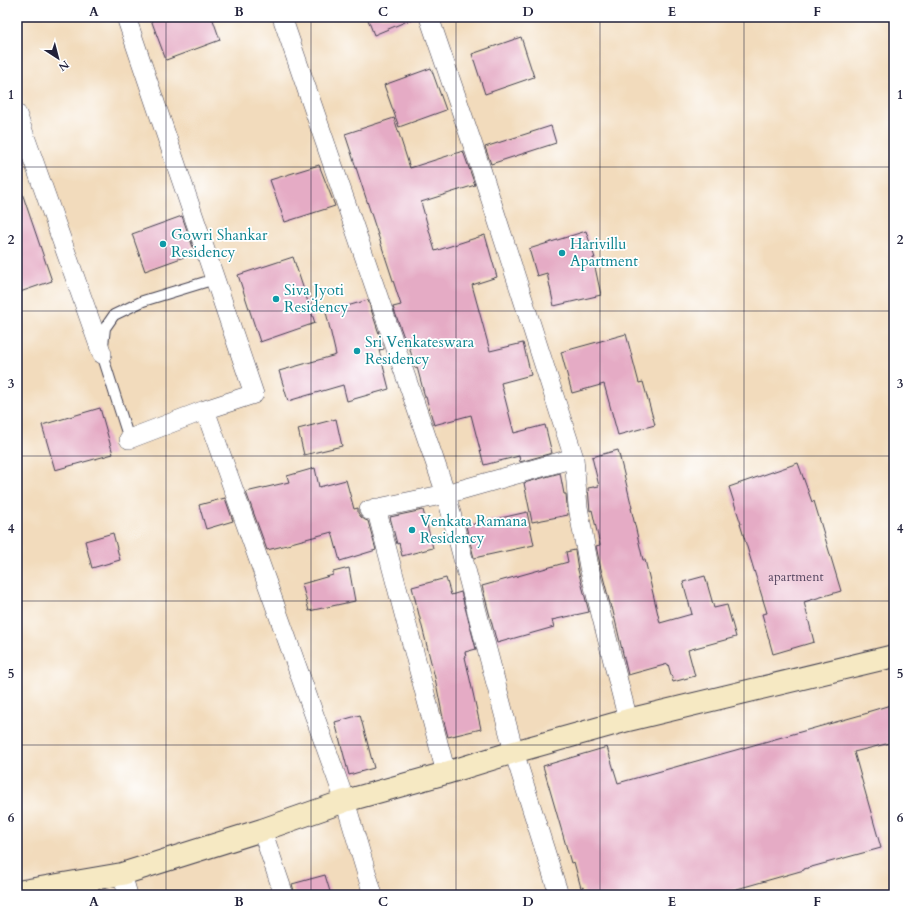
<svg xmlns="http://www.w3.org/2000/svg" width="911" height="912" font-family="Cardo,serif">
  <style>
    .building { fill: #e5abc5 }
    .lines { fill: none; stroke-linecap: round; stroke-linejoin: round }
    .lane-casing { stroke: #413e4e; stroke-width: 12 }
    .street-casing { stroke: #413e4e; stroke-width: 20 }
    .secondary-casing { stroke: #413e4e; stroke-width: 24 }
    .lane { stroke: #fff; stroke-width: 10 }
    .street { stroke: #fff; stroke-width: 19 }
    .secondary { stroke: #f6e9c3; stroke-width: 22 }
    .grid { fill: none; stroke: #22223b; stroke-width: 1; stroke-opacity: 0.55 }
    .culture-dot { fill: #0f9aa8; stroke: #fff; stroke-width: 1.5 }
    .labels { text-anchor: middle; stroke-width: 3.5; stroke-linejoin: round; paint-order: stroke }
    .number-label { font-size: 13px; fill: #53445e }
    .culture-label { font-size: 15px; fill: #0d838f; stroke: #fff; text-anchor: start }
    .neatline { fill: none; stroke: #22223b; stroke-width: 1.5 }
    .grid-label { font-size: 13px; text-anchor: middle; font-weight: bold; fill: #22223b }
  </style>
  <rect width="100%" height="100%" fill="#fff"/>
  <filter id="ink" filterUnits="userSpaceOnUse"><feTurbulence type="fractalNoise" baseFrequency=".025" numOctaves="2"/><feDisplacementMap in="SourceGraphic" scale="8" xChannelSelector="R" yChannelSelector="G"/><feConvolveMatrix kernelMatrix="1 2 1 2 8 2 1 2 1" color-interpolation-filters="sRGB"/></filter>
  <filter id="wash" filterUnits="userSpaceOnUse"><feTurbulence type="fractalNoise" baseFrequency=".012" numOctaves="4" result="noise"/><feDisplacementMap in="SourceGraphic" scale="16" xChannelSelector="R" yChannelSelector="G"/><feGaussianBlur stdDeviation="0.9" result="paint"/><feColorMatrix in="noise" values="0 0 0 0 0 0 0 0 0 0 0 0 0 0 0 0 0 1.4 0 .05"/><feComposite in="paint" operator="in"/></filter>
  <g filter="url(#wash)">
    <rect width="100%" height="100%" fill="#f2dbbc"/>
    <g id="blocks">
      <path class="building" d="M 150,17 L 212,17 L 220,40 L 166,60 Z
        M 367,17 L 417,17 L 374,35 Z
        M 521,37 L 534,77 L 485,94 L 472,54 Z
        M 431,68 L 446,110 L 399,127 L 384,85 Z
        M 394,118 L 410,168 L 463,151 L 475,185 L 421,202 L 435,251 L 485,235 L 497,277 L 472,285 L 490,351 L 523,343 L 531,375 L 501,383 L 514,433 L 545,425 L 552,453 L 520,462 L 519,456 L 484,465 L 471,415 L 434,425 L 426,397 L 425,397 L 417,367 L 415,368 L 408,342 L 406,343 L 393,307 L 401,305 L 345,134 Z
        M 551,126 L 556,143 L 491,164 L 485,147 Z
        M 319,165 L 335,206 L 285,222 L 270,180 Z
        M 20,187 L 52,281 L 17,293 L 17,188 Z
        M 182,216 L 195,253 L 145,271 L 132,234 Z
        M 586,231 L 595,258 L 593,258 L 601,295 L 554,306 L 547,273 L 537,276 L 529,249 Z
        M 293,257 L 315,323 L 260,342 L 238,275 Z
        M 368,300 L 384,349 L 379,350 L 389,389 L 347,401 L 343,385 L 288,401 L 279,371 L 336,355 L 326,312 Z
        M 626,334 L 639,383 L 643,382 L 655,425 L 618,435 L 604,384 L 572,393 L 561,352 Z
        M 100,408 L 113,454 L 55,470 L 42,425 Z
        M 336,419 L 342,446 L 304,455 L 298,429 Z
        M 618,450 L 624,474 L 632,508 L 631,508 L 643,560 L 645,560 L 660,623 L 692,614 L 683,582 L 705,576 L 714,608 L 727,605 L 736,637 L 688,650 L 695,676 L 673,682 L 668,664 L 628,675 L 612,607 L 611,608 L 600,565 L 596,546 L 600,545 L 592,510 L 590,511 L 588,488 L 599,486 L 592,457 Z
        M 798,463 L 812,502 L 814,501 L 841,591 L 804,602 L 814,642 L 773,654 L 762,614 L 767,613 L 740,524 L 741,524 L 729,487 Z
        M 315,468 L 319,487 L 346,480 L 354,509 L 358,508 L 358,513 L 361,517 L 365,520 L 368,521 L 376,550 L 340,561 L 332,532 L 291,543 L 291,544 L 267,550 L 246,492 L 289,482 L 287,476 Z
        M 560,473 L 564,494 L 566,494 L 568,515 L 532,522 L 524,483 Z
        M 225,498 L 233,521 L 206,529 L 199,505 Z
        M 423,510 L 433,548 L 402,556 L 399,543 L 397,544 L 390,517 Z
        M 527,512 L 534,545 L 474,558 L 466,526 Z
        M 113,533 L 120,560 L 92,568 L 85,541 Z
        M 575,550 L 578,570 L 589,612 L 552,620 L 554,627 L 497,643 L 482,586 L 568,562 L 566,552 Z
        M 349,568 L 355,601 L 309,611 L 302,584 L 333,575 L 333,572 Z
        M 446,578 L 451,595 L 461,592 L 476,649 L 465,652 L 466,657 L 465,657 L 481,729 L 448,737 L 443,718 L 435,678 L 412,587 Z
        M 894,704 L 894,742 L 854,752 L 881,848 L 804,869 L 804,870 L 730,891 L 731,895 L 585,895 L 583,887 L 581,888 L 574,862 L 571,863 L 543,766 L 607,747 L 618,783 L 868,713 L 867,712 Z
        M 360,715 L 374,768 L 349,775 L 335,722 Z
        M 325,875 L 331,895 L 295,895 L 292,884 Z"/>
    </g>
  </g>
  <g filter="url(#ink)">
    <use href="#blocks" fill-opacity="0" stroke="#413e4e" stroke-width="1"/>
    <g class="lines">
      <defs>
        <path id="lane" d="M 129,439 L 102,354 L 105,328 L 114,315 L 143,301 L 215,279"/>
        <path id="street" d="M 126,17 L 254,394 L 205,410 L 129,439
          M 282,17 L 446,494 L 514,752 L 559,895
          M 429,17 L 481,169 L 574,458 L 578,507 L 589,567 L 628,720
          M 17,114 L 102,354
          M 205,410 L 345,801 L 373,895
          M 376,508 L 446,773
          M 369,510 L 446,494 L 574,458
          M 262,830 L 284,895
          M 122,874 L 128,895"/>
        <path id="secondary" d="M 17,892 L 122,874 L 262,830 L 345,801 L 446,773 L 514,752 L 628,720 L 894,656"/>
      </defs>
      <use href="#lane" class="lane-casing"/>
      <use href="#street" class="street-casing"/>
      <use href="#secondary" class="secondary-casing"/>
      <use href="#lane" class="lane"/>
      <use href="#street" class="street"/>
      <use href="#secondary" class="secondary"/>
    </g>
  </g>
  <path class="grid" d="M 166,17 L 166,895M 311,17 L 311,895M 456,17 L 456,895M 600,17 L 600,895M 744,17 L 744,895M 17,167 L 894,167M 17,311 L 894,311M 17,456 L 894,456M 17,601 L 894,601M 17,745 L 894,745"/>
  <g class="culture-dot">
    <circle cx="163" cy="244" r="4"/>
    <circle cx="562" cy="253" r="4"/>
    <circle cx="276" cy="299" r="4"/>
    <circle cx="357" cy="351" r="4"/>
    <circle cx="412" cy="530" r="4"/>
  </g>
  <g class="labels">
    <g class="number-label">
      <text x="796" y="581">apartment</text>
    </g>
    <g class="culture-label">
      <text x="171" y="240">Gowri Shankar<tspan x="171" dy="17">Residency</tspan></text>
      <text x="570" y="249">Harivillu<tspan x="570" dy="17">Apartment</tspan></text>
      <text x="284" y="295">Siva Jyoti<tspan x="284" dy="17">Residency</tspan></text>
      <text x="365" y="347">Sri Venkateswara<tspan x="365" dy="17">Residency</tspan></text>
      <text x="420" y="526">Venkata Ramana<tspan x="420" dy="17">Residency</tspan></text>
    </g>
  </g>
  <rect width="911" height="912" fill="none" stroke="#fff" stroke-width="44"/>
  <g transform="translate(58 58) rotate(144)" stroke="#ffffff" stroke-width="3" paint-order="stroke">
  <path d="M0-3L7 15L0 10L-7 15Z" fill="#22223b"/>
  <text y="-6" font-size="11" font-weight="bold" text-anchor="middle" fill="#22223b">N</text>
  </g>
  <rect x="22" y="22" width="867" height="868" class="neatline"/>
  <g class="grid-label">
    <text x="94" y="16">A</text>
    <text x="239" y="16">B</text>
    <text x="383" y="16">C</text>
    <text x="528" y="16">D</text>
    <text x="672" y="16">E</text>
    <text x="817" y="16">F</text>
    <text x="11" y="99">1</text>
    <text x="900" y="99">1</text>
    <text x="11" y="244">2</text>
    <text x="900" y="244">2</text>
    <text x="11" y="388">3</text>
    <text x="900" y="388">3</text>
    <text x="11" y="533">4</text>
    <text x="900" y="533">4</text>
    <text x="11" y="678">5</text>
    <text x="900" y="678">5</text>
    <text x="11" y="822">6</text>
    <text x="900" y="822">6</text>
    <text x="94" y="906">A</text>
    <text x="239" y="906">B</text>
    <text x="383" y="906">C</text>
    <text x="528" y="906">D</text>
    <text x="672" y="906">E</text>
    <text x="817" y="906">F</text>
  </g>
</svg>
